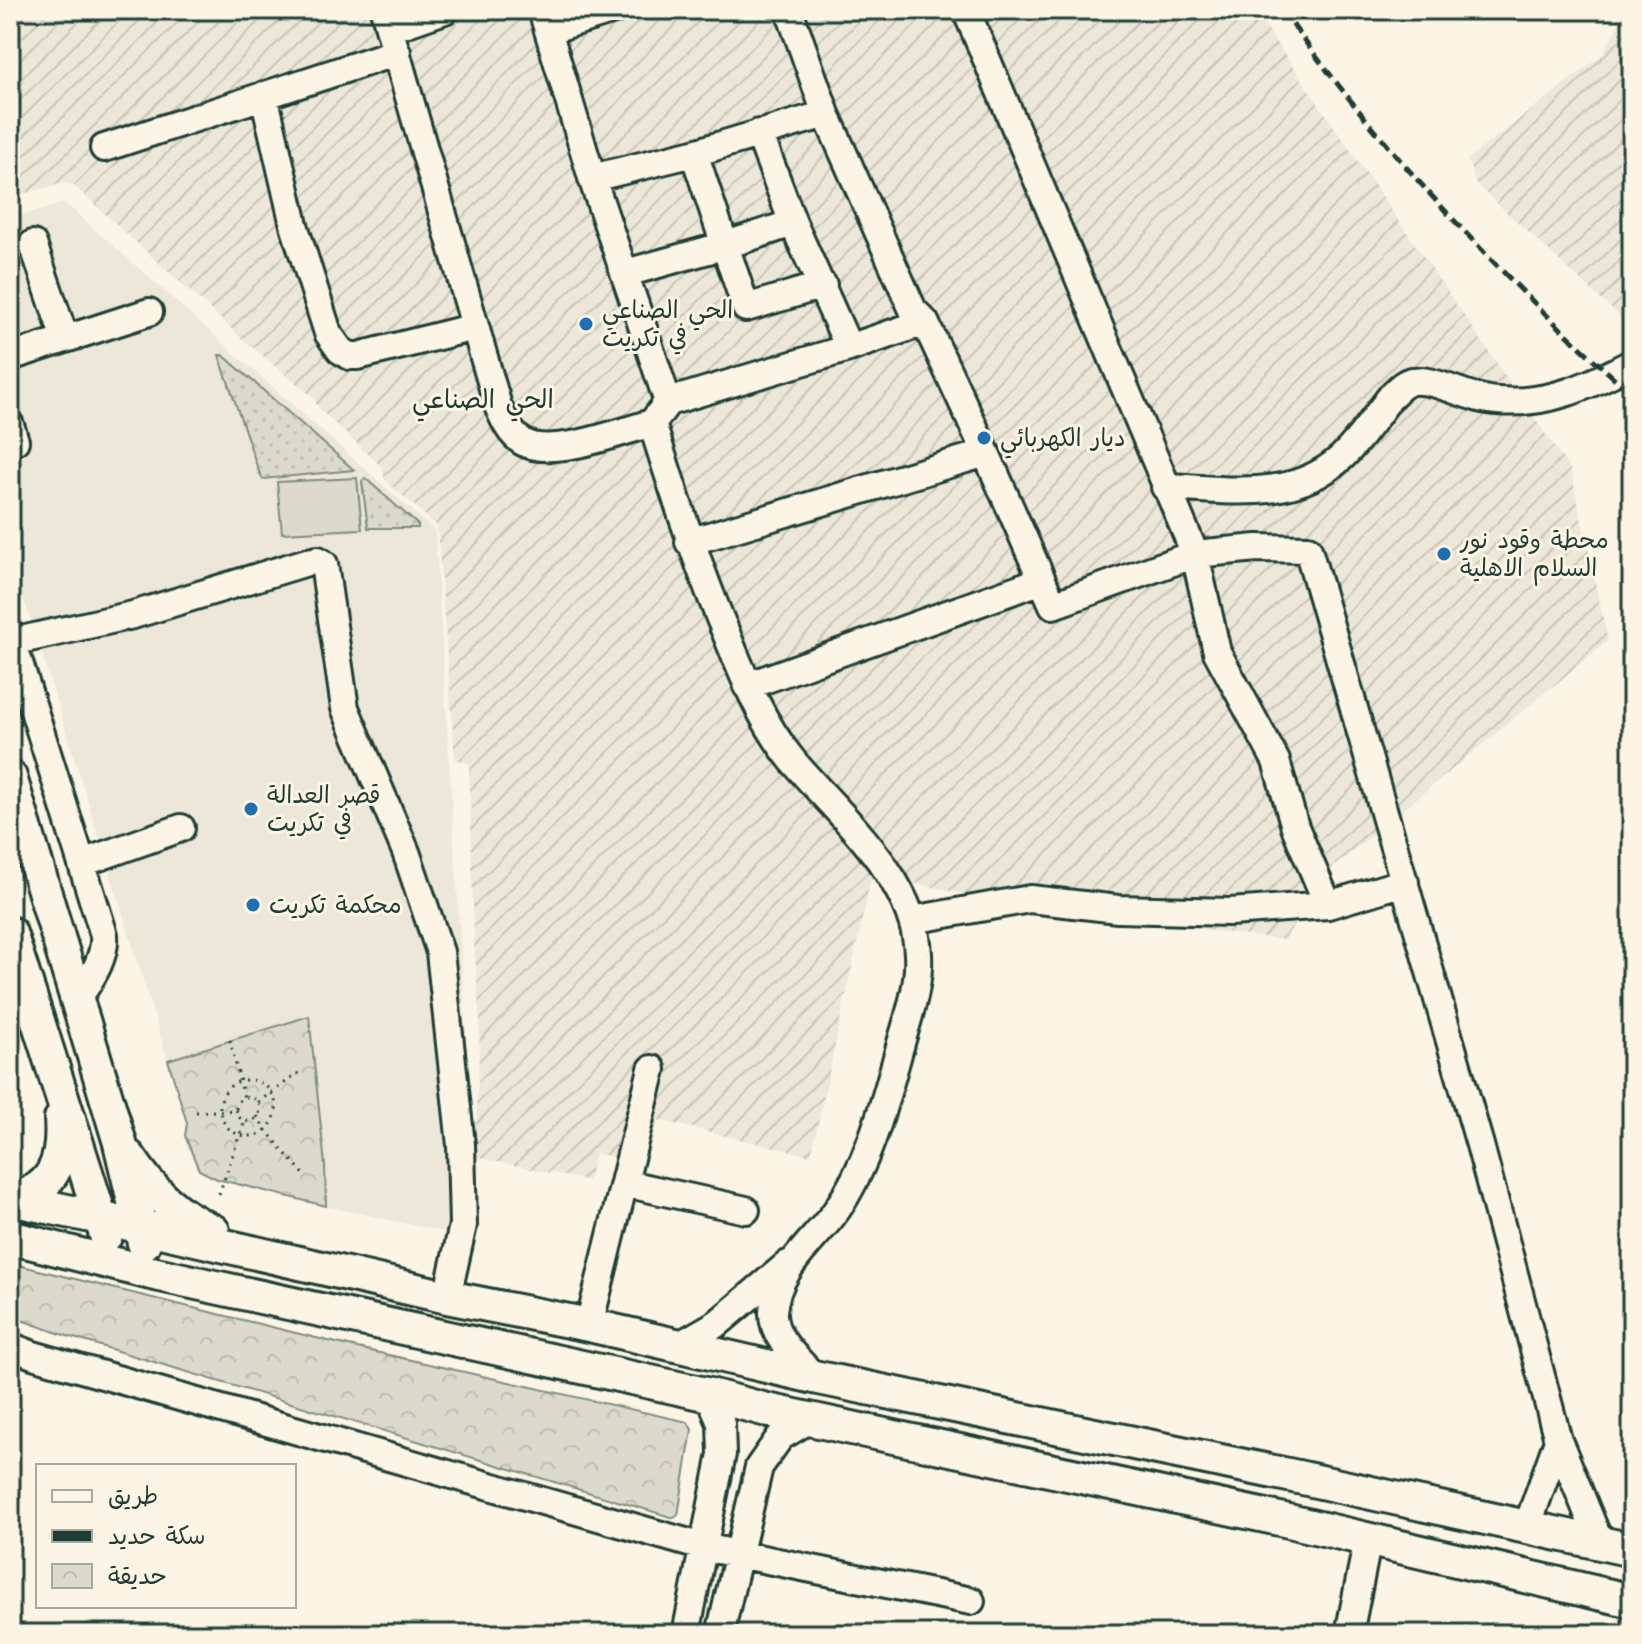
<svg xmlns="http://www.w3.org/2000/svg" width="1642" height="1644" font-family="'Architects Daughter','Playpen Sans Arabic',sans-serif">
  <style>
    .built { fill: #ece7d8 }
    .industrial { fill: url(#industrial-furrows) }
    .grass { fill: url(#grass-dots); stroke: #7e8c80; stroke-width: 2 }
    .park { fill: url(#park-crowns); stroke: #7e8c80; stroke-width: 2 }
    .pitch { fill: #dcdacc; stroke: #7e8c80; stroke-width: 2 }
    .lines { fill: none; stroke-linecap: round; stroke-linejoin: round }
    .minor-casing { stroke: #1f3d34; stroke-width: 32 }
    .major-casing { stroke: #1f3d34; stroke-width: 38 }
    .path { stroke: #1f3d34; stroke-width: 3; stroke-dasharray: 2 6; stroke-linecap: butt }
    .minor { stroke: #fcf5e5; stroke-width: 26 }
    .major { stroke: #fcf5e5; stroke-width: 32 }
    .rail { stroke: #1f3d34; stroke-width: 5; stroke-dasharray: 12 6; stroke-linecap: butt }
    .poi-dot { fill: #1f6fb2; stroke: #fcf5e5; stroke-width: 3 }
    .labels { text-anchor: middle; stroke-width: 6; stroke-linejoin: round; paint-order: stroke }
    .poi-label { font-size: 24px; fill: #1f3d34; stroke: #fcf5e5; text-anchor: start }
    .neighbourhood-label { font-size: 26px; fill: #1f3d34; stroke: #fcf5e5 }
  </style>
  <defs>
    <pattern id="industrial-furrows" width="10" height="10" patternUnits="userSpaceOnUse" patternTransform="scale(2)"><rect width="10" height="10" fill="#ece7d8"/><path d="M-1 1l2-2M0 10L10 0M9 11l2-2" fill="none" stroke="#cac7ba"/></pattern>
    <pattern id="grass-dots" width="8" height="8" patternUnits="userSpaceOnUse" patternTransform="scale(2)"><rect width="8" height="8" fill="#dcdacc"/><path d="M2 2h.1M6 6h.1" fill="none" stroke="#bcbcb0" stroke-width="1.8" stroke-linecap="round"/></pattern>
    <pattern id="park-crowns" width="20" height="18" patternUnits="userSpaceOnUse" patternTransform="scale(2)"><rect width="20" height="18" fill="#dcdacc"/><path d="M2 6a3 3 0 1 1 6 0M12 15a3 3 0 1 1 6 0" fill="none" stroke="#bcbcb0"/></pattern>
  </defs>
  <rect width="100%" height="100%" fill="#fcf5e5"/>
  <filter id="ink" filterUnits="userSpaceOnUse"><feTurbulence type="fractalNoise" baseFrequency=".0125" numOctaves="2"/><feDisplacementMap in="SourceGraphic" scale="16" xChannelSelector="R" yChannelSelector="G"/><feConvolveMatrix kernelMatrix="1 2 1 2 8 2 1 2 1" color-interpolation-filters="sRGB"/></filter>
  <g filter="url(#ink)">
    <path class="built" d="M 65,203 L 435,531 L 473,1148 L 478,1166 L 472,1238 L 326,1206 L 325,1165 L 309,1016 L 168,1060 L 40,647 L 10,560 L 10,219 Z"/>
    <path class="industrial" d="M 10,10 L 1254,10 L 1571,471 L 1608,641 L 1331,869 L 1284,940 L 1026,907 L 872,874 L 811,1156 L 658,1120 L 645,1165 L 595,1153 L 588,1181 L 475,1157 L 480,1023 L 474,941 L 469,763 L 455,759 L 437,526 L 385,480 L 382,467 L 319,409 L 313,397 L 247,343 L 73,185 L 65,183 L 10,197 Z
      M 1626,10 L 1632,10 L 1632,328 L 1475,183 L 1468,159 L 1603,54 Z"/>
    <path class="grass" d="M 219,355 L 223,355 L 354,470 L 263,479 L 259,472 Z
      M 365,478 L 418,525 L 418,528 L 368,528 L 362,481 Z"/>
    <path class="park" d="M 309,1016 L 325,1165 L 326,1206 L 217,1179 L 199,1170 L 185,1136 L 187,1123 L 168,1060 Z
      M 10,1263 L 353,1347 L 688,1422 L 692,1430 L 678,1515 L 674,1518 L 64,1335 L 10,1316 Z"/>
    <path class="pitch" d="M 357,478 L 362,529 L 282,533 L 277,482 Z"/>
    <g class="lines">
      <defs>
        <path id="minor" d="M 384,10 L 498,406 C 504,420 510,434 523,442 C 551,459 622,431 652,423
          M 542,10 L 592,178 L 668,402 L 652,423 C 674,494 697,564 726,633 C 744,678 762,723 793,761 C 839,816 915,878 918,954 C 920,984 909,1015 901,1043 C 885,1100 870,1162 836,1211 C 813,1243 776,1269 773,1312 C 772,1338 798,1359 814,1377
          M 966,10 L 1195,554 L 1217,652 L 1276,761 L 1295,827 L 1328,905 L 1405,882
          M 390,29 L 445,10
          M 549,30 L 614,10
          M 264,95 L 294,225 L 328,333 L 340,350 L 350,356 L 358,356 L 475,327
          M 759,133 L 793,223 L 849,348
          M 104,148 L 397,52
          M 694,153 L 746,308 L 823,285
          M 592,178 L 694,153 L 826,114
          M 33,244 L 65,339
          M 626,273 L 726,245 L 793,223
          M 10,357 L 149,312
          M 668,402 L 849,348 L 925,322
          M 10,425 L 15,441 L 10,442
          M 986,453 L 1042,580
          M 1165,487 C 1227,489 1292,503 1342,457 C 1361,439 1376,415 1392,395 C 1398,389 1404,382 1413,381 C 1438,379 1470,400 1497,401 C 1548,405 1587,387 1632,363
          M 689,542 L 986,453 L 925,322 L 913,310 L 826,114 L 789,10
          M 10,634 L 104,935 C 106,959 89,981 77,1000
          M 12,642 L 133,615 L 307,562 L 318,560 L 324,564 L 345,708 L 406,852 L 440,952 L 461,1145 L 463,1225 L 447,1297
          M 747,686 L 1042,580 L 1053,605 L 1195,554 L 1257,548 L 1308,549 L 1480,1145 L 1558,1440 L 1600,1543
          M 82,863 L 181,828
          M 912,920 L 1030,899 L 1118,909 L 1230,912 L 1328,905
          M 624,1183 L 746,1210
          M 589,1325 L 652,1069
          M 10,1346 L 33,1355 L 703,1547 L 971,1601
          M 678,1346 L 718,1323 L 788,1264
          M 1527,1527 L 1558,1440
          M 686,1634 L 722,1454 L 721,1424 L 710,1395
          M 720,1634 L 759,1467 L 780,1437 L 810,1419
          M 1349,1634 L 1368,1539"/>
        <path id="major" d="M 10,777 L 120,1143 L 144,1243
          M 10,933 L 106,1235
          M 129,1157 C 152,1192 175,1214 213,1231
          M 10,1199 L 139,1226 L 447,1297 L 589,1325 L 814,1377 L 1298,1477 L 1632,1550
          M 10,1199 C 54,1191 64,1161 61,1119
          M 10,1237 L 151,1273 L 710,1395 L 767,1410 L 1289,1521 L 1632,1601"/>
      </defs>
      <use href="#minor" class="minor-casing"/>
      <use href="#major" class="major-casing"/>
      <path class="path" d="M 230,1040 L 244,1098
        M220 1108a28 28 0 1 1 56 0a28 28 0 1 1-56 0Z
        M236 1109a12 12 0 1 1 24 0a12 12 0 1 1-24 0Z
        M 258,1102 L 303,1070
        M 196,1112 L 237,1110
        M 257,1116 L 265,1129 L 307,1178
        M 219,1194 L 245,1120"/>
      <use href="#minor" class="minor"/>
      <use href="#major" class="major"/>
      <path class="rail" d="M 1282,10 C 1383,151 1502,279 1632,394"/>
    </g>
  </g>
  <g class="poi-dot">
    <circle cx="586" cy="324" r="8"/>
    <circle cx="984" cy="438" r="8"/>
    <circle cx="1444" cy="554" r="8"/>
    <circle cx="251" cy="809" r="8"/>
    <circle cx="253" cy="905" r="8"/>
  </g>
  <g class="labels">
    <g class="poi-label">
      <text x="602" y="318">الحي الصناعي<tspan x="602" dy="28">في تكريت</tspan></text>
      <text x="1000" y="446">ديار الكهربائي</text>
      <text x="1460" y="548">محطة وقود نور<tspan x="1460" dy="28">السلام الاهلية</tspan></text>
      <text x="267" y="803">قصر العدالة<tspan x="267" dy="28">في تكريت</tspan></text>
      <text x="269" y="913">محكمة تكريت</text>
    </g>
    <g class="neighbourhood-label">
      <text x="483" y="408">الحي الصناعي</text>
    </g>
  </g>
  <rect width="1642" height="1644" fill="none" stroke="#fcf5e5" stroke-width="40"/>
  <rect x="20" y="20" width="1602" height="1604" fill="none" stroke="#1f3d34" stroke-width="3" filter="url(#ink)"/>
  <rect x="36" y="1464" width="260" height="144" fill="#fcf5e5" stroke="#a4ab9e" stroke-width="2"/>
  <rect x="52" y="1490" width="40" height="12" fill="#fcf5e5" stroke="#a4ab9e" stroke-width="2"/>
  <text x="108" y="1504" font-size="24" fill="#1f3d34">طريق</text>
  <rect x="52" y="1530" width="40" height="12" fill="#1f3d34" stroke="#a4ab9e" stroke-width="2"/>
  <text x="108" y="1544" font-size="24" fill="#1f3d34">سكة حديد</text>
  <rect x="52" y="1564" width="40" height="24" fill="url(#park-crowns)" stroke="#a4ab9e" stroke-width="2"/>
  <text x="108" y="1584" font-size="24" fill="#1f3d34">حديقة</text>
</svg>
